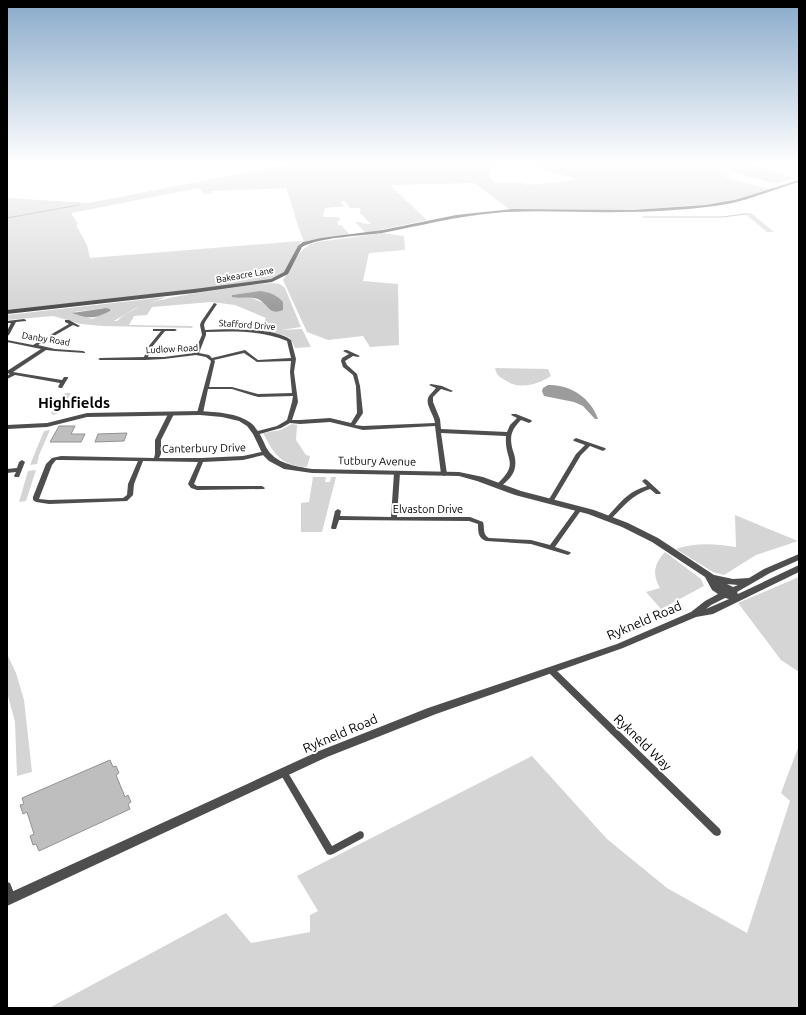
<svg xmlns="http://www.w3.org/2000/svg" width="806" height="1015" font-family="Ubuntu,sans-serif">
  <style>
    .green { fill: #d5d5d5; fill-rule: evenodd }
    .water { fill: #9c9c9c }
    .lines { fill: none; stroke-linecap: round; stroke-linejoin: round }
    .stream { stroke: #9c9c9c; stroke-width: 1 }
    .building { fill: #bebebe; stroke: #929292 }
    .minor { fill: #4e4e4e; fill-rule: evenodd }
    .tertiary { fill: #4e4e4e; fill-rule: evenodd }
    .labels { text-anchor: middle; stroke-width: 4; stroke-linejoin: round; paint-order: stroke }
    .far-street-label { font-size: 9px; fill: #000; stroke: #fff }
    .street-label { font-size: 11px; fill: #000; stroke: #fff }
    .near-street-label { font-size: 13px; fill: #000; stroke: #fff }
    .district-label { font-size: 15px; font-weight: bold; fill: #000; stroke: #fff }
  </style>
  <rect width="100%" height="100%" fill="#fff"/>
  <path class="green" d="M 290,164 L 494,164 C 490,174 488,175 494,183 L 524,183 L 526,185 L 559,182 L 576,179 L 527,164 L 642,164 L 647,166 L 647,164 L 702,164 L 732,174 L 724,177 L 769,189 L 731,202 L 712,204 L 632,210 L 509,209 L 474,183 L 390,185 L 427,220 L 366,233 L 355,222 C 361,221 364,225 371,224 L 359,212 L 361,211 L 360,208 L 350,208 L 345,201 L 341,201 L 343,205 L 346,206 L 325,208 L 323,217 L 338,217 L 341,220 L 338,221 L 338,225 L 341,225 L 350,235 L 304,241 C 296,224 293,206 286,188 L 212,191 L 211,193 L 204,194 L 199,188 L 71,213 L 78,224 L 76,225 L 87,245 L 90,258 L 300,241 L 300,246 L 286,273 L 272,280 L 7,312 L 7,198 L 89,203 Z
    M 706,164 L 748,164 L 795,178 L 778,183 L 772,183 Z
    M 744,213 L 751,213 L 774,232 L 767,232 Z
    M 383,233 L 404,236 L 405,250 L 369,253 L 363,281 L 398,284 L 399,345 L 370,347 L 363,336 L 328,340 L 307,332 L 283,280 C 292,265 299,246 318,242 Z
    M 272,283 L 280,284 L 285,288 L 301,327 L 281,330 L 302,329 L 311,347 L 295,348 L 290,338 L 283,335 L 260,332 L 266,318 L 235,305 L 211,302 L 152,307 L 147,315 L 134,316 L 129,325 L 193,326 L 192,328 L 102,326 L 81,324 L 53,316 L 7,320 L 7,315 L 166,297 L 134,309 L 114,321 L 117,321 C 141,299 186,295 217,290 C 235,288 254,284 272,283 ZM 260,291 L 265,303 L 249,297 L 232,297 L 232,295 ZM 106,308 L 110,309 L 110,311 L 92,319 L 74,312 Z
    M 495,368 L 548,369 L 551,376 C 537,385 519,390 505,380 C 499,377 496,374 495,368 Z
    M 65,393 L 71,393 L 59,413 L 53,415 L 51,413 Z
    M 292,424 L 297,425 L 296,440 L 306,455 L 310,456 L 307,467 C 281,466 274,454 263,433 L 281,430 Z
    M 50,430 L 39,455 L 37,464 L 30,465 L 44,431 Z
    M 36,470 L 26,501 L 19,502 L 28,471 Z
    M 313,477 L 326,477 L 325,482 L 330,482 L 331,477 L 336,477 L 322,532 L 301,532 L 301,503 L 309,502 Z
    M 735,515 L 798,541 L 756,555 L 724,575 L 713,572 L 676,549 C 697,542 715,544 736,547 Z
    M 665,552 L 701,579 L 704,586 L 661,609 L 646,592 L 660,588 C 652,574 654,564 665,552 Z
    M 799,577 L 799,672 L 781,660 L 738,603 Z
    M 7,654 L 16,673 L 24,700 L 32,772 L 17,776 L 15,722 L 7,692 Z
    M 799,745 L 799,1008 L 49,1008 L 226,913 L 251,943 L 310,932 L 310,915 L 318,911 L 297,876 L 532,756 L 607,839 L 667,888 L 747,933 L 790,801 L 781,793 Z"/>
  <path class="water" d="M 260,291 C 269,292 277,295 283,302 L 283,310 C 268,316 269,304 258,299 C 249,296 241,299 232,297 L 232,295 Z
    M 106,308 L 110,309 L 110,311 C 95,319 89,319 72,313 Z
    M 548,385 C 570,384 591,398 598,419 L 595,419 L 583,406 L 574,402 L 544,396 L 542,391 L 543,388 Z"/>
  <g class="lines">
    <path class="stream" d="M 643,217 L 722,217 L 746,214
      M 7,218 L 79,205"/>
  </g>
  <path class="building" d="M 59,426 L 75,426 L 71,434 L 85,434 L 81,442 L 50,442 Z
    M 127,433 L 124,441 L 95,442 L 98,434 Z
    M 110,760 L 113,767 L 116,766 L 119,773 L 116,775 L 125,797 L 128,795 L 131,802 L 128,804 L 130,809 L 39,851 L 36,844 L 33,845 L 30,836 L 34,834 L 27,812 L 23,814 L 20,805 L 24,804 L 22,798 Z"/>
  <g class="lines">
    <path class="minor" d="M 214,303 L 217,304 L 205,322 L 204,325 L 205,330 C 227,329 273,327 291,340 L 296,359 L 294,372 L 297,394 L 298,402 L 292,420 L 300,420 L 330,418 L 351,423 L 357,413 L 356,386 L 353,375 L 343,367 L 341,361 L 342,358 L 349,354 L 343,351 L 345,350 L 347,350 L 360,356 L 358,357 L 353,356 L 345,361 L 347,365 L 357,374 L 360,386 L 363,413 L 355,425 L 363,426 L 435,423 C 434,414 424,404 429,396 C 431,393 434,391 436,388 L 429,385 L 431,384 L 442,386 L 453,391 L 451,392 L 441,389 L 433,397 L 433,402 L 440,419 L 441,429 L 507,432 L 510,425 L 517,418 L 511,415 L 512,414 L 516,414 L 531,420 L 532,421 L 531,422 L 529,423 L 521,420 C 511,430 509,437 513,451 C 515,456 516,462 515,467 C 514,476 506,482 500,487 L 496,487 L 495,486 L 496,485 C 521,462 504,461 506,436 L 441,433 L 447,474 L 444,476 L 441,474 L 435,426 L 363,430 L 330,422 L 300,424 L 290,423 L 281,428 L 256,435 L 254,434 L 253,433 L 254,432 L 277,426 L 287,420 L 292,402 L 293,396 L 258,397 L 232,389 L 208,389 L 203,413 L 200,415 L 197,413 L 211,361 L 206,357 L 196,355 L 164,359 L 145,360 L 100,360 L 98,359 L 100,358 L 144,357 L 148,347 L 161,331 L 153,331 L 153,329 L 175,329 L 177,330 L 175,331 L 165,331 L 152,347 L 148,357 L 164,357 L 194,353 L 202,335 L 200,325 L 201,322 ZM 206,332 C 232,331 262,330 287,341 L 291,358 L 258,360 L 245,350 L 212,358 L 209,355 L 199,353 L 206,335 ZM 244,353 L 257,362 L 291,361 L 290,372 L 292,393 L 258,394 L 232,387 L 209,387 L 215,361 L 214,360 Z
      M 24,319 L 26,320 L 26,321 L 16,322 L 9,335 L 7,336 L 7,331 L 11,323 L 7,323 L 7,321 Z
      M 65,320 L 69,320 L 80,326 L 78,327 L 73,325 L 38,345 L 55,349 L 83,351 L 85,352 L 85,353 L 55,351 L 46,350 L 13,372 L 62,380 L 64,377 L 68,377 L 68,378 L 62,388 L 60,388 L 58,387 L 60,383 L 15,375 L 7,379 L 7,376 L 10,374 L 7,373 L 7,371 L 41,349 L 7,342 L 7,340 L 33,345 L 69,324 L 65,322 Z
      M 171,412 L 174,414 L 161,440 L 161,454 L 159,458 L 201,458 L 243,456 L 266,451 L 268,452 L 269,453 L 268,454 L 243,460 L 203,462 L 194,484 L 197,486 L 262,486 L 265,488 L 264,489 L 197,490 L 191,488 L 188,484 L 198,462 L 143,461 L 134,484 L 133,495 L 127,501 L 49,504 L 36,502 L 33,500 L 33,497 L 46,464 L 52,458 L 61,456 L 154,458 L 155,454 L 155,440 L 168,414 ZM 56,460 L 61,460 L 138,461 L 128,484 L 127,495 L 123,498 L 49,500 L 39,499 L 52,465 Z
      M 576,438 L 605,448 L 606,449 L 603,451 L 590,446 L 581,455 L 553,502 L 549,502 L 548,501 L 576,454 L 585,445 L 574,441 L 573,440 Z
      M 22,460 L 25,462 L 19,477 L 15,477 L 14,476 L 16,472 L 7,473 L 7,469 L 17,468 L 19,462 Z
      M 397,471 L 400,473 L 397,517 L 470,517 L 483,522 C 485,528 482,534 489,538 L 531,540 L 550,545 L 577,508 L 581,508 L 582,509 L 555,547 L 570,552 L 571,553 L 568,555 L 531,544 L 486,541 C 478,538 478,532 478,524 L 469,521 L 339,520 L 336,529 L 332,529 L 331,528 L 335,511 L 338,509 L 341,511 L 340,516 L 391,517 L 394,473 Z
      M 645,479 L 647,480 L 660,492 L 661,493 L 660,494 L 656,494 L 650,489 C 632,495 624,506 611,519 L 607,519 L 606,518 L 607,517 C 621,502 627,492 647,486 L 642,481 Z
      M 551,667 L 554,668 L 720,829 L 721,832 L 720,835 L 717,836 L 714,835 L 548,672 L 547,670 L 548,668 Z
      M 284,770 L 287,771 L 332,846 L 360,831 L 363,832 L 364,835 L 363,838 L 333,854 L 330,855 L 327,854 L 281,775 L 280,773 L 281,771 Z
      M 7,882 L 10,883 L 16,898 L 14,901 L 11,902 L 8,901 L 7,900 Z"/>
    <path class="tertiary" d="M 799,180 L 799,182 C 771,190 744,203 715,206 C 683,210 651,212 619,212 C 577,213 536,209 495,213 C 457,216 419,226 382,233 C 361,236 319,237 302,247 L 288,274 L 272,282 L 194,293 L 7,314 L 7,310 L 194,289 L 271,279 L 284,272 L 298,246 L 303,242 L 321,238 L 383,230 L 456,215 L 512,209 L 633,210 L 705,205 L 735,200 Z
      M 200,411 C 216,412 238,413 251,423 C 258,429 262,438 266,447 C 275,464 295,466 312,469 L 459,472 L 483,477 L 521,491 L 594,510 L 628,523 L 658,538 L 714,575 L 733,579 L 749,578 L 764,569 L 799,554 L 799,560 L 770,573 L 737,592 L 738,594 L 799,565 L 799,572 L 713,614 L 696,617 L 623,648 L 436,714 L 327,757 L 7,906 L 7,894 L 319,751 L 428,708 L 617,644 L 691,612 L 705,601 L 718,594 L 712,590 L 705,577 L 652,542 L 622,527 L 588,514 L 515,495 L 477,481 L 459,476 L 312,473 L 284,469 L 269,461 L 263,455 L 253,434 L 247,426 L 239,421 L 222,417 L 200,415 L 87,417 L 47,427 L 7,429 L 7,425 L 47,423 L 87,413 ZM 727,584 L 738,585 L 733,587 ZM 725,598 L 729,599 L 706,609 L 711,605 Z"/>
  </g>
  <linearGradient id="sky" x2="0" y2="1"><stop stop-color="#89aaca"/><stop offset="0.53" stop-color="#fff"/><stop offset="1" stop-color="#fff" stop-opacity="0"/></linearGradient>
  <rect width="806" height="307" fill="url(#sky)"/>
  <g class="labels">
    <g class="far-street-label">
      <text transform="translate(245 275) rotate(-10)" y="3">Bakeacre Lane</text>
      <text transform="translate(247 325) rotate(4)" y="3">Stafford Drive</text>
      <text transform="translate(46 339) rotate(9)" y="3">Danby Road</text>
      <text transform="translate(172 349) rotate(-3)" y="3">Ludlow Road</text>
    </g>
    <g class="street-label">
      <text transform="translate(204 448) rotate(-1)" y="4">Canterbury Drive</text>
      <text transform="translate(377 461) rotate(1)" y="4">Tutbury Avenue</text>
      <text x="428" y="513">Elvaston Drive</text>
    </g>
    <g class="near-street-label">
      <text transform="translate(644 620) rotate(-23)" y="5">Rykneld Road</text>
      <text transform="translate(340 733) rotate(-23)" y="5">Rykneld Road</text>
      <text transform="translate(643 742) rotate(44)" y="5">Rykneld Way</text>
    </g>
    <g class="district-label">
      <text x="74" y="408">Highfields</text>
    </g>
  </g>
  <rect width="806" height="1015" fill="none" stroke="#000000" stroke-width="16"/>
</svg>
